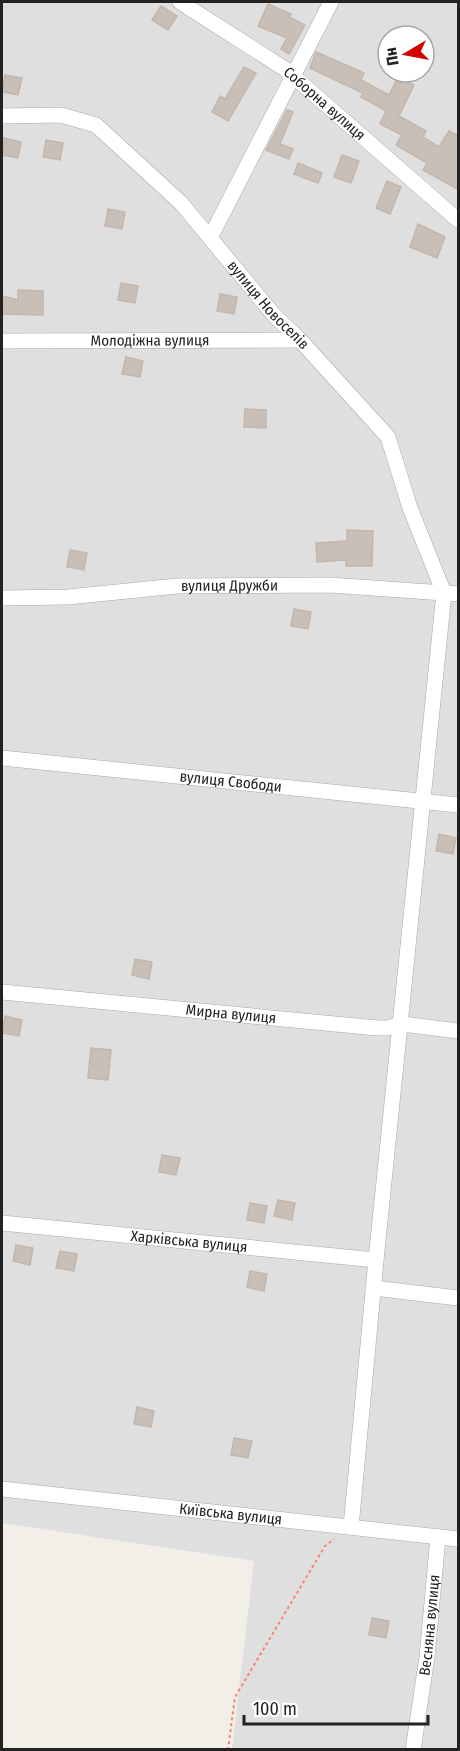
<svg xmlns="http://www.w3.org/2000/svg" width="460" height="1751" font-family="'Fira Sans Condensed',sans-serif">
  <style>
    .residential { fill: #e0dfdf; fill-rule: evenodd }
    .building { fill: #c7bfb8; stroke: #c4b6ab; stroke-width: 1.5 }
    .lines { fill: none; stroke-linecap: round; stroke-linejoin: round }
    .minor-casing { stroke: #a9a9a9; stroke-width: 16 }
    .path { stroke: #fa8072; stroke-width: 2; stroke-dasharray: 3 3; stroke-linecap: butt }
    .minor { stroke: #fff; stroke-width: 15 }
    .labels { text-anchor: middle; stroke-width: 6; stroke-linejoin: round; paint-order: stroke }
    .street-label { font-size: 15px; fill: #222; stroke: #fff }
  </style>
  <rect width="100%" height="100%" fill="#f2efe9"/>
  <path class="residential" d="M 2,2 L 458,2 L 458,1749 L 232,1749 L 254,1561 L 2,1523 ZM 388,36 L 424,36 L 424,72 L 388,72 Z"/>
  <path class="building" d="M 268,4 L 291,14 L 289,17 L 305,25 L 289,54 L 281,49 L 287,38 L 258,26 Z
    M 161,6 L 177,16 L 168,30 L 152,20 Z
    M 316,52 L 364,73 L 361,80 L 389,95 L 398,77 L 414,85 L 399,116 L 426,131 L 423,137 L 439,147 L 449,131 L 459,136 L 459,190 L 423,170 L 427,163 L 396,145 L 402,135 L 380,124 L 386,111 L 361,97 L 363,93 L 310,68 Z
    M 244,67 L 256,73 L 228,121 L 212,112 L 220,96 L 225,99 Z
    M 5,75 L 22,78 L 18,95 L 2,92 Z
    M 287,110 L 293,112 L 280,144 L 293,149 L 289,159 L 266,150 Z
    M 4,138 L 21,142 L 18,158 L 2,155 Z
    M 46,140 L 63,143 L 60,160 L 43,157 Z
    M 342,155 L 359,161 L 351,183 L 334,177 Z
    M 298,163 L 322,173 L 318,183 L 294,174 Z
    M 387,181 L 401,187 L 390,214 L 376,208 Z
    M 108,209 L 125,212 L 122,229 L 105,226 Z
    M 418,224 L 445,237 L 437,258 L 410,247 Z
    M 121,283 L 138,286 L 135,303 L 118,300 Z
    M 18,290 L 43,291 L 43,315 L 2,314 L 2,296 L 18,300 Z
    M 220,294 L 237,297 L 234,314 L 217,311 Z
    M 126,357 L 143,361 L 140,377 L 122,374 Z
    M 245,409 L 266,410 L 266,428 L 244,427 Z
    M 347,530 L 373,531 L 372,566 L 346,566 L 346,560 L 317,562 L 316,543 L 347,541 Z
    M 70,550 L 87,553 L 84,570 L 67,567 Z
    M 294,609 L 311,612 L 308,629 L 291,626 Z
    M 439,834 L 456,838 L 453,854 L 436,851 Z
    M 135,959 L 152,962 L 149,979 L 132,975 Z
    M 5,1016 L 22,1020 L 19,1036 L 2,1033 Z
    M 91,1048 L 111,1050 L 108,1080 L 88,1078 Z
    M 162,1155 L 180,1158 L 176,1175 L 159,1172 Z
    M 278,1200 L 295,1203 L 292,1220 L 274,1216 Z
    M 250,1203 L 267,1206 L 264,1223 L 247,1220 Z
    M 16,1245 L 33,1248 L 30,1265 L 13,1261 Z
    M 60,1251 L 77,1254 L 74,1271 L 56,1268 Z
    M 250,1271 L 267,1274 L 264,1291 L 247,1287 Z
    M 137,1407 L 154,1411 L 151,1427 L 134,1424 Z
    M 234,1438 L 252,1441 L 248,1458 L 231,1455 Z
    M 372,1618 L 389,1621 L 386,1638 L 369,1635 Z"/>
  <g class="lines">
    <defs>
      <g id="minor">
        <path id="s1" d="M 180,2 L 285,69 L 458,220"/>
        <path id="s2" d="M 2,116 L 61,115 L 96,125 L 181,203 L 274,315 L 300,340 L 388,437 L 410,508 L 444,593 L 376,1260 L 351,1527"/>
        <path d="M 210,238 L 331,2"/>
        <path id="s3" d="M 2,341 L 300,340"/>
        <path id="s4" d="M 2,598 L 68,597 L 177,586 L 330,585 L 458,594"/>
        <path id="s5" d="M 2,758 L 458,805"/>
        <path id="s6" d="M 2,992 L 377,1028 L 387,1028 L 402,1024 L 458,1031"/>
        <path id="s7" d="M 2,1223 L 376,1260"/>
        <path d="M 373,1288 L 458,1298"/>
        <path id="s8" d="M 2,1489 L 458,1539"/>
        <path id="s9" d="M 413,1750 L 427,1657 L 438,1537"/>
      </g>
    </defs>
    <use href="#minor" class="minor-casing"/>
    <path class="path" d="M 228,1750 L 235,1697 L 325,1546 L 334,1539"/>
    <use href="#minor" class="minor"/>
  </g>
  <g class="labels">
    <g class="street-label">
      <text dy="5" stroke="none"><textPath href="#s1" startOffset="177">Соборна вулиця</textPath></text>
      <text dy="5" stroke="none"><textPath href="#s2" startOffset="345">вулиця Новоселів</textPath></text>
      <text dy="5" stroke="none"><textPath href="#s3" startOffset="148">Молодіжна вулиця</textPath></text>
      <text dy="5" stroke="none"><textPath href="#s4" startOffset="228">вулиця Дружби</textPath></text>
      <text dy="5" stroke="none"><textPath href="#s5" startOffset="230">вулиця Свободи</textPath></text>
      <text dy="5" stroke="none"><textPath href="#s6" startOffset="230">Мирна вулиця</textPath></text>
      <text dy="5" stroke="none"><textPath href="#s7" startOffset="188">Харківська вулиця</textPath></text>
      <text dy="5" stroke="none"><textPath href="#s8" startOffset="230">Київська вулиця</textPath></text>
      <text dy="5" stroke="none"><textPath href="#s9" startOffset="126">Весняна вулиця</textPath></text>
    </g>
  </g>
  <rect width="460" height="1751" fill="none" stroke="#222222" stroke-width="6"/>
  <g transform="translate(406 54) rotate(260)"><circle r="28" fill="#ffffff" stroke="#a7a7a7" stroke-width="1.5"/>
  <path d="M0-4.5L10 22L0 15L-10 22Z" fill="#d40000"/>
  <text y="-9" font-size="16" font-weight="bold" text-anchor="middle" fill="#222222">Пн</text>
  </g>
  <path d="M244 1715v9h184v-9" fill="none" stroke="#222222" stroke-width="3"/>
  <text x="253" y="1715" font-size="18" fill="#222222" stroke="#ffffff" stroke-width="4.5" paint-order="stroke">100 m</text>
</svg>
